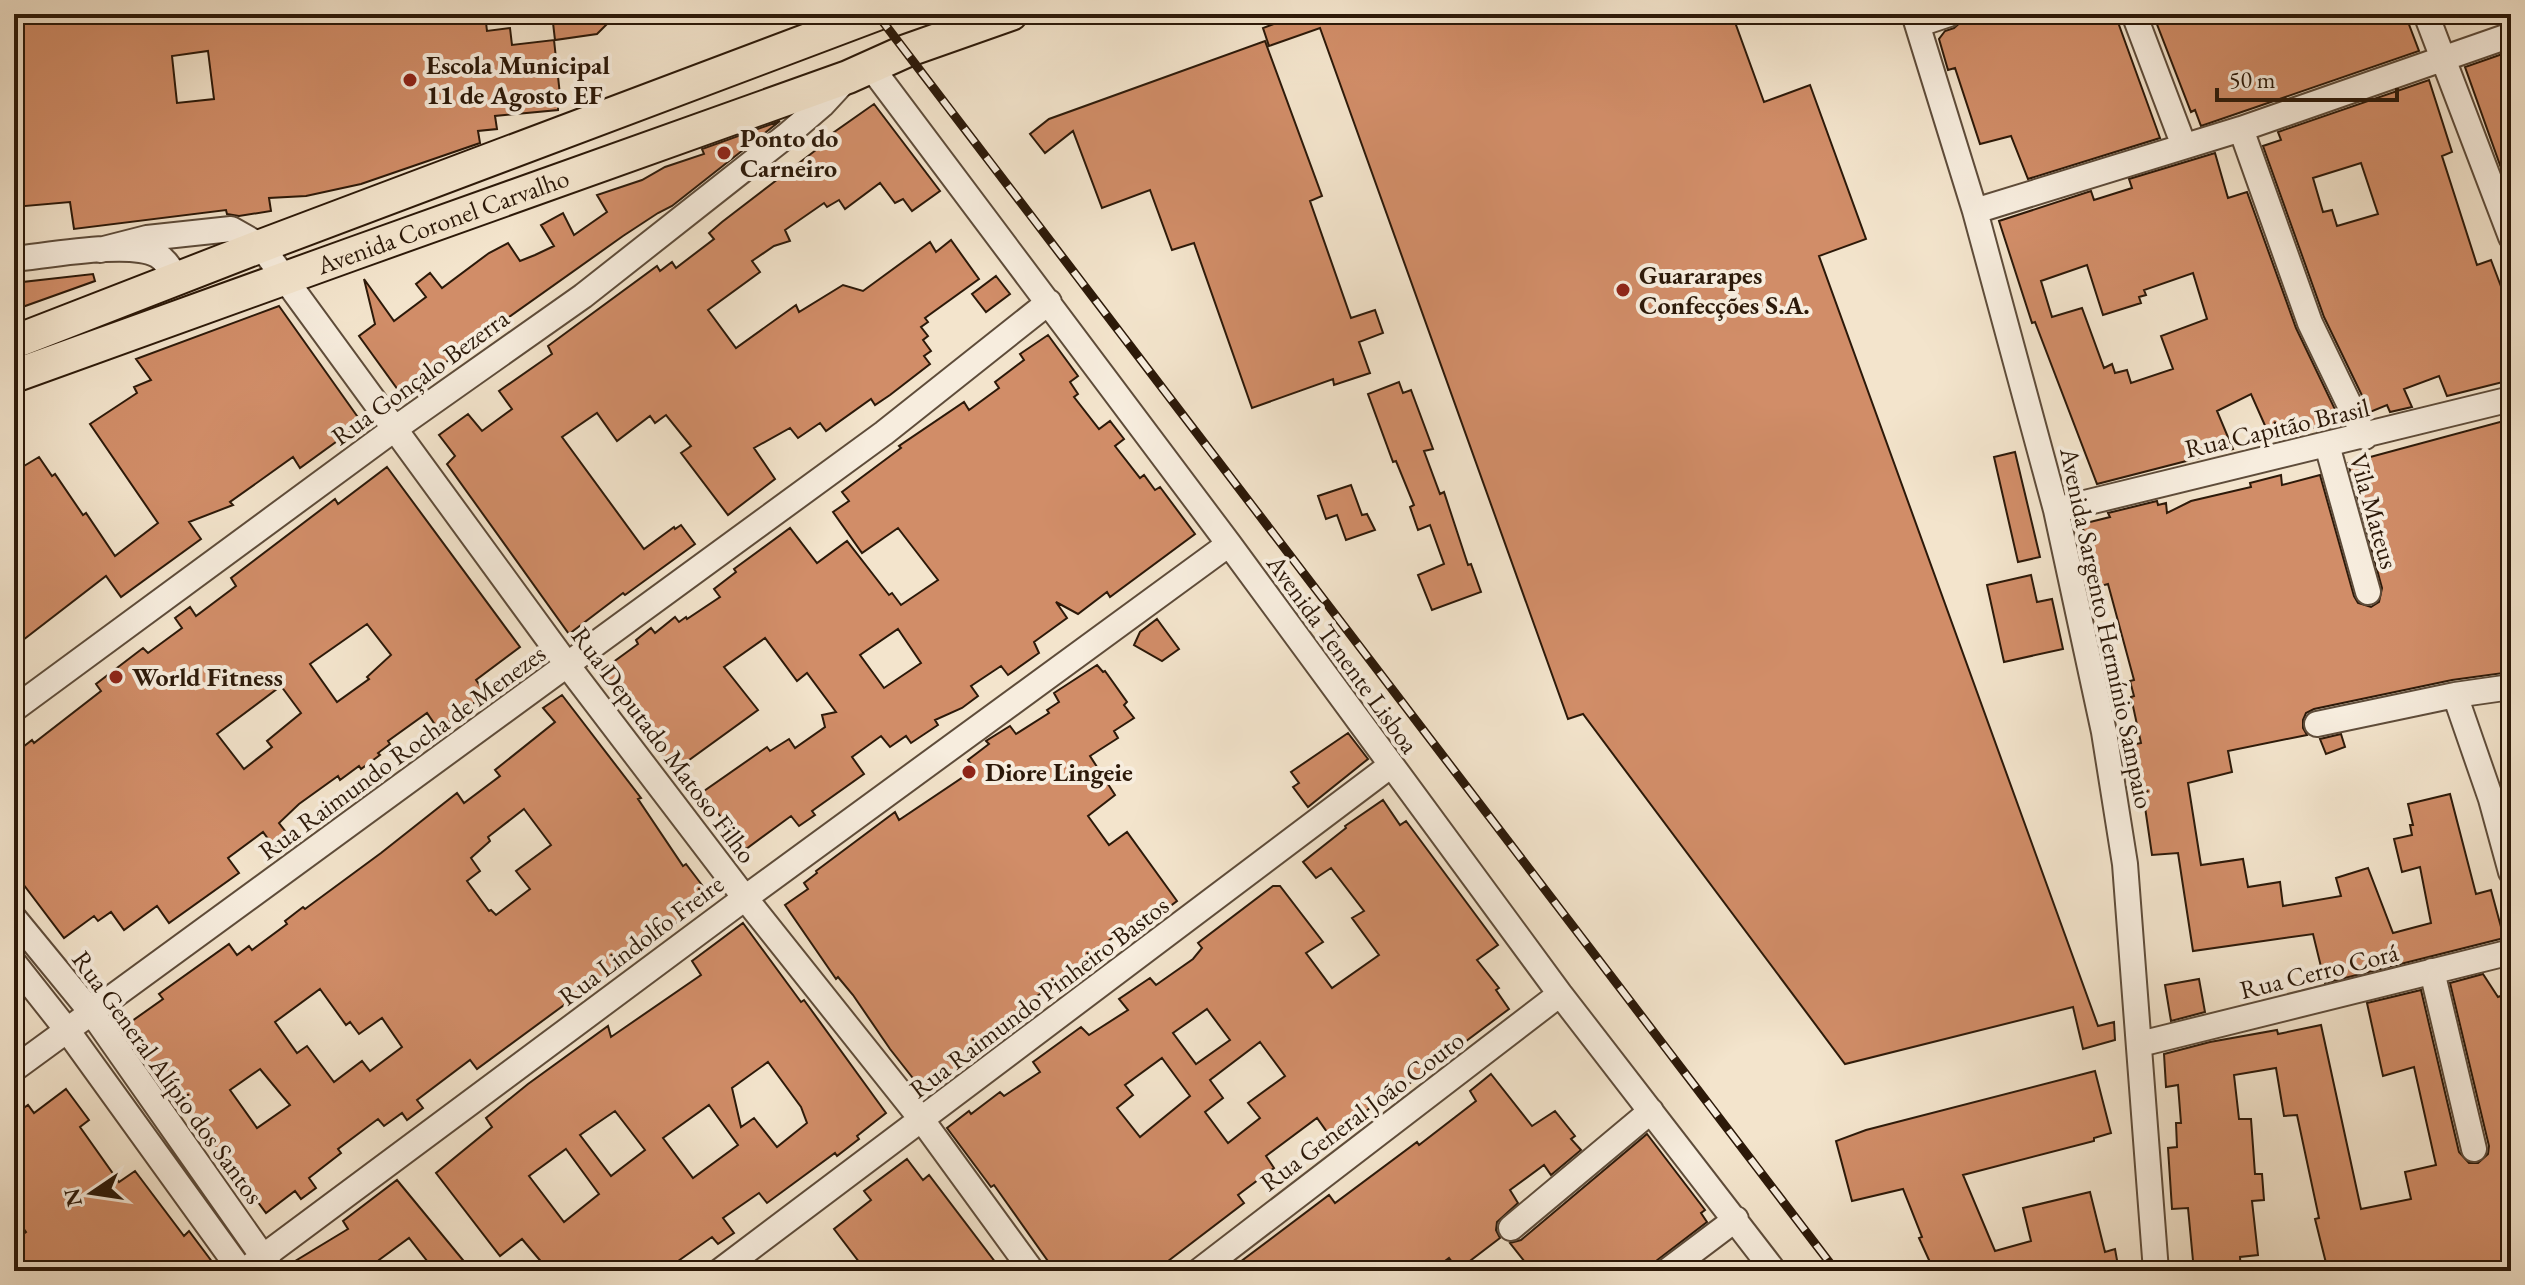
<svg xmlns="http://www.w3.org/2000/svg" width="2525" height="1285" font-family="'EB Garamond',serif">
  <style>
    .building { fill: #d18d68; stroke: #2c1909; stroke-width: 2; fill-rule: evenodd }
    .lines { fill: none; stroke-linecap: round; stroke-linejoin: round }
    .minor-casing { stroke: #5e4c3a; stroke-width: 28 }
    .major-casing { stroke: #2c1909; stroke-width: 36 }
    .minor { stroke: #f7edde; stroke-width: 24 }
    .major { stroke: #f3e4cc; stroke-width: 32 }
    .rail-casing { stroke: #2c1909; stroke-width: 9 }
    .rail { stroke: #f7edde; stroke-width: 6; stroke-dasharray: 18; stroke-linecap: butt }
    .poi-dot { fill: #8f2418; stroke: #f7edde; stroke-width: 3 }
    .labels { text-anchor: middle; stroke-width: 8; stroke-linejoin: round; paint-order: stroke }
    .poi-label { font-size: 26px; font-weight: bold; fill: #2c1909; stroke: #f7edde; text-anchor: start }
    .street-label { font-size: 26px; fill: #2c1909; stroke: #f7edde }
  </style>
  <rect width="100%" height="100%" fill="#f3e4cc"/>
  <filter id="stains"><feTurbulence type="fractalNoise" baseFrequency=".0025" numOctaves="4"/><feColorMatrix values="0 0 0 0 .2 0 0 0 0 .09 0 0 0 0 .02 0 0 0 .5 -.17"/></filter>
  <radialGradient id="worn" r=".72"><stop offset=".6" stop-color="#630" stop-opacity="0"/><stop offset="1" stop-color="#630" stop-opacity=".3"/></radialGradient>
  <path class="building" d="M 14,14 L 485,14 L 487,31 L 510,28 L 512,45 L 554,40 L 561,104 L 558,104 L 558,110 L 495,116 L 497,129 L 478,131 L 480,143 L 361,184 L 306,196 L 269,198 L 271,211 L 239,216 L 227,214 L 226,210 L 74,229 L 70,202 L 14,207 L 14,125 L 17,124 L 15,107 L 22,107 L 17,57 L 14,57 ZM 208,51 L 214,99 L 177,103 L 172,56 Z
    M 552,14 L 617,14 L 597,34 L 555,40 Z
    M 1300,14 L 1732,14 L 1764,102 L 1810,85 L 1866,239 L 1819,256 L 2098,1026 L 2114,1022 L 2115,1040 L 2083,1049 L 2073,1007 L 1845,1064 L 1583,714 L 1568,719 L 1320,28 L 1269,46 L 1263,28 Z
    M 1979,14 L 2115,14 L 2160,138 L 2028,179 L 2011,136 L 1980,144 L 1955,68 L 1948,70 L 1939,39 L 1945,31 L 1954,28 L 1963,20 Z
    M 2153,14 L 2405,14 L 2419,51 L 2201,126 L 2195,110 L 2191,112 Z
    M 1265,41 L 1322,196 L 1310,201 L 1351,318 L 1375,310 L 1383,333 L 1359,342 L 1370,373 L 1334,385 L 1333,379 L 1252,408 L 1194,243 L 1172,250 L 1150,190 L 1102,208 L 1073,131 L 1045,153 L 1030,134 L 1049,119 Z
    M 2511,51 L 2511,193 L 2510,193 L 2465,67 Z
    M 2429,80 L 2452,152 L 2442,156 L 2477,265 L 2491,260 L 2511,313 L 2511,380 L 2447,396 L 2439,376 L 2404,389 L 2412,407 L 2390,412 L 2387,405 L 2370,412 L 2324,317 L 2263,146 L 2281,140 L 2278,132 ZM 2361,163 L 2378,214 L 2337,226 L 2332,210 L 2323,212 L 2313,178 Z
    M 874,104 L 940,191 L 912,211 L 903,199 L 895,203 L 880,183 L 845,209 L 839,200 L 827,207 L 824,203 L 785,230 L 790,241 L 774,246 L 752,261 L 760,272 L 708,310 L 736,348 L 796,305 L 799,312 L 843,285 L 863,291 L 930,242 L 936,252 L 951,240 L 979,279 L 925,318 L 928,322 L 921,327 L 928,336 L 923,340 L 931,351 L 924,356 L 930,364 L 890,395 L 875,405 L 871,399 L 826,431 L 820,423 L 798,438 L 790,428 L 754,448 L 775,479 L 728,515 L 681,453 L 691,446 L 666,415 L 655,423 L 650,416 L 617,441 L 597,413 L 562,437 L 644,549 L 674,527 L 675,529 L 681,525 L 695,544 L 625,595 L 623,593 L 569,634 L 447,464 L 455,456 L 439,435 L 468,414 L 482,431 L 512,409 L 499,391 L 552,354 L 548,346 L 657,266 L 660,271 L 672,262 L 676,268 L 714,239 L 709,233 L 722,222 L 816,150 L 813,147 Z
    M 780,121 L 672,206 L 658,213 L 623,236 L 401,394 L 359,336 L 375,324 L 364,279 L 394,321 L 426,297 L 416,284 L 430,273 L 442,288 L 489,253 L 508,243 L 520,261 L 535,255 L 554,246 L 541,225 L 563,213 L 574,235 L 607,212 L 597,195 L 642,180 L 665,167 L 704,154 L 702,149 Z
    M 2215,153 L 2228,198 L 2247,192 L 2296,328 L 2342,424 L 2317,431 L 2316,427 L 2271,439 L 2251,394 L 2217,411 L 2233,449 L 2097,484 L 2035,322 L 2032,323 L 1999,221 L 2091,191 L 2094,200 L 2132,188 L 2129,179 ZM 2087,265 L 2103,315 L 2141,303 L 2139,297 L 2146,295 L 2144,290 L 2193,273 L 2207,319 L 2161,336 L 2173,369 L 2131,383 L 2127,370 L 2115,373 L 2112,364 L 2104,368 L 2082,308 L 2052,317 L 2041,281 Z
    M 93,274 L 95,281 L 14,310 L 14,283 Z
    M 996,276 L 1010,294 L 986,312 L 972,294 Z
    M 279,306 L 362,423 L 300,468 L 293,457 L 230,502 L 233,505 L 189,522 L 201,539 L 121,597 L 106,576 L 14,647 L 14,472 L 39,457 L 52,476 L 55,474 L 83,515 L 86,513 L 115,556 L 158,523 L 90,424 L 137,393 L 134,387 L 151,380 L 136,359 Z
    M 1048,335 L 1078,376 L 1070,382 L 1078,394 L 1074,397 L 1099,429 L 1110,421 L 1124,439 L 1115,446 L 1140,478 L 1144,475 L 1155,490 L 1160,487 L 1195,534 L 1110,597 L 1107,592 L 1078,614 L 1056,602 L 1067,618 L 1034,642 L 1039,653 L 1008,675 L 1001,666 L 971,686 L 978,696 L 962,708 L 935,720 L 938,725 L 911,743 L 906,736 L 890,747 L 881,736 L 852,757 L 864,774 L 812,811 L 815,815 L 799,826 L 791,816 L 746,849 L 717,812 L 709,818 L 694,798 L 767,747 L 770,751 L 789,739 L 795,748 L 825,727 L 822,715 L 836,712 L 807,673 L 797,681 L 765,638 L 724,667 L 758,710 L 674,771 L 601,671 L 638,644 L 636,640 L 651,628 L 655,633 L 675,617 L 679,622 L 686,617 L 687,619 L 720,597 L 714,589 L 736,572 L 734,569 L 790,528 L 817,563 L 847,541 L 889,595 L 892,593 L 901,605 L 938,580 L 898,528 L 862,553 L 833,512 L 849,501 L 842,492 L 901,448 L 899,446 L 964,402 L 969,410 L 999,388 L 995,382 L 1024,360 L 1020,354 ZM 898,629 L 921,663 L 884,688 L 860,655 Z
    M 1399,382 L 1403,393 L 1411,390 L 1433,449 L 1424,451 L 1440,494 L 1444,492 L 1468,565 L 1471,564 L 1481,592 L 1432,610 L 1418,575 L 1444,564 L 1430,525 L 1418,530 L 1410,507 L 1414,505 L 1396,461 L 1393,462 L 1368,394 Z
    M 2511,419 L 2511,672 L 2452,680 L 2314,709 L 2306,713 L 2303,720 L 2303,728 L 2307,735 L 2228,751 L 2232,772 L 2188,783 L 2201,865 L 2243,859 L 2248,887 L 2280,882 L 2283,906 L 2341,896 L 2336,878 L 2368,868 L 2393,933 L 2431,923 L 2420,867 L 2402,872 L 2394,839 L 2412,835 L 2410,825 L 2413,825 L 2408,804 L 2450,794 L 2476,894 L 2491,890 L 2504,938 L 2325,983 L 2313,934 L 2193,951 L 2178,853 L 2152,855 L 2139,766 L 2132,745 L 2141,743 L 2131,697 L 2134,696 L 2130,681 L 2134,680 L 2108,584 L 2097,587 L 2082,524 L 2110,517 L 2108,513 L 2157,501 L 2158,505 L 2166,503 L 2167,513 L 2191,501 L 2251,487 L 2250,483 L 2281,475 L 2282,485 L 2320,475 L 2354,596 L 2358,603 L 2371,607 L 2379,602 L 2382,588 L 2348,463 Z
    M 2015,452 L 2040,557 L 2018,562 L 1994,457 Z
    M 387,467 L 520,647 L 476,680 L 486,694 L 438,729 L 427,713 L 388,741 L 390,744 L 378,753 L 380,755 L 361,769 L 359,766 L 340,780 L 338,776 L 299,804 L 279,823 L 289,836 L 274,847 L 263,832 L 228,858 L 239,873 L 169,923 L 157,906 L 124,930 L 111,912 L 98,921 L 94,916 L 64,938 L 14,872 L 14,754 L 32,740 L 34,743 L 101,691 L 96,684 L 143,648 L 148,653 L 182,628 L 175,618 L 190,607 L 196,616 L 236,586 L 231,578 L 335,499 L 338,504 ZM 367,624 L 391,655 L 367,677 L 369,679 L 337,702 L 310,664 ZM 281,686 L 301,713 L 267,741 L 272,747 L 244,769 L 217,734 Z
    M 1351,485 L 1362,515 L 1367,514 L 1375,530 L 1346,540 L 1337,515 L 1326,519 L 1318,496 Z
    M 2031,575 L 2037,602 L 2052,599 L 2063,649 L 2004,662 L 1987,585 Z
    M 1157,619 L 1179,649 L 1162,661 L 1134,645 L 1140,632 Z
    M 1097,665 L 1103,672 L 1105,671 L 1127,702 L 1124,705 L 1134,718 L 1114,731 L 1118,738 L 1090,756 L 1115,795 L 1088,816 L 1109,845 L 1127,832 L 1177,901 L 1148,923 L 1139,917 L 1080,963 L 1081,965 L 1013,1013 L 970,1054 L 973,1057 L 923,1091 L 890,1049 L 853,995 L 838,977 L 836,979 L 785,905 L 808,889 L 804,883 L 817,873 L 816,871 L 895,812 L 899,820 L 975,769 L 968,760 L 989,744 L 986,741 L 1010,726 L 1016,734 L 1049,713 L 1047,710 L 1059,702 L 1054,693 Z
    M 562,695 L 641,798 L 638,799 L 683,866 L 686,864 L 711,897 L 477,1069 L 470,1060 L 417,1100 L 423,1108 L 407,1120 L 402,1113 L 384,1126 L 378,1119 L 338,1149 L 341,1153 L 309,1178 L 316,1188 L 301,1199 L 295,1191 L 266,1213 L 238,1175 L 231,1180 L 213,1156 L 219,1152 L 168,1082 L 162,1086 L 128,1038 L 125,1026 L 163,999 L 159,994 L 229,944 L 237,955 L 249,946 L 252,950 L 287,924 L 285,921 L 303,907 L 305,909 L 381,853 L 457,793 L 464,803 L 500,776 L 495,770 L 555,722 L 543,708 ZM 524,809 L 551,845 L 516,871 L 530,889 L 496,915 L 491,910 L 489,911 L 467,881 L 480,871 L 471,858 L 490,841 L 488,837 ZM 320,989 L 346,1025 L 350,1022 L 359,1034 L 382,1018 L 402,1047 L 370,1071 L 362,1061 L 334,1082 L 307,1046 L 297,1053 L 275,1022 ZM 260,1069 L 290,1105 L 257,1128 L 230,1090 Z
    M 1348,733 L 1368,759 L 1308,807 L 1293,787 L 1299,783 L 1291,772 Z
    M 2341,734 L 2345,747 L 2326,754 L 2320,739 Z
    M 1383,800 L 1400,825 L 1406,821 L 1498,945 L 1477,960 L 1499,988 L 1496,990 L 1509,1009 L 1394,1095 L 1391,1092 L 1362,1114 L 1364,1116 L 1332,1139 L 1317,1118 L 1266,1156 L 1274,1168 L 1238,1195 L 1244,1203 L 1155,1271 L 1055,1271 L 994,1185 L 991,1187 L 947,1128 L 969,1111 L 971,1114 L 1000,1092 L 1004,1096 L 1040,1072 L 1033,1062 L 1081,1027 L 1089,1035 L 1128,1010 L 1119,999 L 1150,978 L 1156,985 L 1193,959 L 1202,948 L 1198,943 L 1273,886 L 1280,886 L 1323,942 L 1306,953 L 1332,988 L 1379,955 L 1352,918 L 1364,911 L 1331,868 L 1316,878 L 1303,862 L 1346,828 L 1345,826 ZM 1207,1009 L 1230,1040 L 1196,1064 L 1173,1033 ZM 1260,1042 L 1285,1076 L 1248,1103 L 1260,1118 L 1228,1143 L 1205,1112 L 1223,1098 L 1210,1080 ZM 1162,1058 L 1190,1096 L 1140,1137 L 1117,1108 L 1133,1095 L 1125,1085 Z
    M 743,923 L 801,1002 L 804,1000 L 886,1113 L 857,1136 L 859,1139 L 837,1156 L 835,1153 L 767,1203 L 759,1193 L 723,1218 L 734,1233 L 718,1244 L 712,1237 L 664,1271 L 549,1271 L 522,1239 L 500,1256 L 436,1173 L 492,1127 L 486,1118 L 528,1084 L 608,1026 L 611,1037 L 701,975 L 692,961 ZM 768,1062 L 801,1107 L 807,1123 L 777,1147 L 754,1118 L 741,1127 L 732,1088 ZM 709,1105 L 738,1145 L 693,1178 L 663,1138 ZM 615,1111 L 645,1150 L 611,1176 L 580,1135 ZM 566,1149 L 599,1194 L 564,1222 L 529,1176 Z
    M 2483,974 L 2498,997 L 2511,992 L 2511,1271 L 2328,1271 L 2315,1219 L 2319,1218 L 2297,1115 L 2284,1116 L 2276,1068 L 2234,1075 L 2239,1119 L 2251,1119 L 2255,1174 L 2262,1174 L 2264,1200 L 2252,1201 L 2258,1255 L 2240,1257 L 2241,1271 L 2194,1271 L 2188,1208 L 2172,1209 L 2168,1148 L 2177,1147 L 2176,1123 L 2181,1123 L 2178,1085 L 2166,1087 L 2164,1054 L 2210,1042 L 2277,1030 L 2278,1034 L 2321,1025 L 2361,1209 L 2411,1199 L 2405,1172 L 2436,1165 L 2414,1067 L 2383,1076 L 2367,1003 L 2421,990 L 2459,1152 L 2469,1163 L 2478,1163 L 2488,1154 L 2489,1146 L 2450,983 Z
    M 2199,979 L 2205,1012 L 2171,1021 L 2165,985 Z
    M 2095,1071 L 2111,1133 L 2094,1138 L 2094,1141 L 1963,1175 L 1995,1251 L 2031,1241 L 2023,1208 L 2090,1192 L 2105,1252 L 2115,1249 L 2119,1271 L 1934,1271 L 1919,1238 L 1922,1237 L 1903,1189 L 1852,1201 L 1836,1141 L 1866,1130 Z
    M 1491,1074 L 1532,1126 L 1555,1111 L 1575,1136 L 1571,1139 L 1581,1150 L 1551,1175 L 1544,1165 L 1510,1190 L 1518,1203 L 1497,1222 L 1496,1230 L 1500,1238 L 1458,1270 L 1449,1258 L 1432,1271 L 1228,1271 L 1329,1195 L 1335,1203 L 1417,1142 L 1419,1145 L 1476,1101 L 1470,1091 Z
    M 66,1089 L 89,1120 L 80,1127 L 119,1182 L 135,1171 L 184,1236 L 189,1231 L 213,1263 L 202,1271 L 29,1271 L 14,1251 L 14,1241 L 26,1232 L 14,1215 L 14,1115 L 28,1105 L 34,1113 Z
    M 1647,1134 L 1705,1210 L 1701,1213 L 1707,1222 L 1643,1271 L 1532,1271 L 1510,1243 L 1521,1240 Z
    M 907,1159 L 923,1180 L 929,1175 L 1002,1271 L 866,1271 L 834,1229 L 871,1200 L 864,1191 Z
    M 397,1180 L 472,1271 L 435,1271 L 409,1238 L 379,1260 L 387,1271 L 288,1271 L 287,1266 L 348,1229 L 343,1221 Z"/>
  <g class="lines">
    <defs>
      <path id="minor" d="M 1914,14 L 1975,211 L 2056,510 L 2104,732 L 2125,864 L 2156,1271
        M 2134,14 L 2184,146
        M 2426,14 L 2511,237
        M 1919,24 L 1949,14
        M 871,67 L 1229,544 L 1560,994 L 1774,1271
        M 2241,129 L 2310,323 L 2365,437
        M 1975,211 L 2241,129 L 2511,35
        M 100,250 L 147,238 L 231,229 L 261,246 L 568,666 L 745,898 L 922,1120 L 1032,1271
        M 14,259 C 46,256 130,240 157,255 C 166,260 171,270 177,278
        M 2327,445 L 2368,592
        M 2056,510 L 2511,399
        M 2455,695 L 2491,799 L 2511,872
        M 14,709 L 393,430 L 583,296 L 786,136 L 822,105 L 847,78
        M 2317,724 L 2455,695 L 2511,687
        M 14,918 L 92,1013 L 273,1271
        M 14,963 L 67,1030 L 241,1271
        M 2432,971 L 2474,1149
        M 2140,1044 L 2511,952
        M 14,1069 L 884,433 L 1049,302
        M 1511,1228 L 1651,1111
        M 244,1271 L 745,898 L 1229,544
        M 720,1271 L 1390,766
        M 1199,1271 L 1560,994
        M 1667,1271 L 1736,1219"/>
      <g id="major">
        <path d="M 14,342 L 261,246 L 877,14"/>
        <path id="s1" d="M 14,376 C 292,276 569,175 848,77 L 906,51 L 1011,14"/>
      </g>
    </defs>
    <use href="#minor" class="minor-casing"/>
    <use href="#major" class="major-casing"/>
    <use href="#minor" class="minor"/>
    <use href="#major" class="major"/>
    <defs>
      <path id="rail" d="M 877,14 L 1836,1271"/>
    </defs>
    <use href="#rail" class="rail-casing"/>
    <use href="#rail" class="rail"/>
  </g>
  <g class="poi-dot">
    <circle cx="410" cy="80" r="8"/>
    <circle cx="724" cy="153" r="8"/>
    <circle cx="1623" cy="290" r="8"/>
    <circle cx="116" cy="677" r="8"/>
    <circle cx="969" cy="772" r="8"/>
  </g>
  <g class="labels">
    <g class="poi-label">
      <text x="426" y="74">Escola Municipal<tspan x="426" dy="30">11 de Agosto EF</tspan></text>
      <text x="740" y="147">Ponto do<tspan x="740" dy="30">Carneiro</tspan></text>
      <text x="1639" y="284">Guararapes<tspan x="1639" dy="30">Confecções S.A.</tspan></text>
      <text x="132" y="686">World Fitness</text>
      <text x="985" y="781">Diore Lingeie</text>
    </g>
    <g class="street-label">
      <text dy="9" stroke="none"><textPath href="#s1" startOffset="456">Avenida Coronel Carvalho</textPath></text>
      <text transform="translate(420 377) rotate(-36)" y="9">Rua Gonçalo Bezerra</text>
      <text transform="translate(2277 428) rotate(-13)" y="9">Rua Capitão Brasil</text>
      <text transform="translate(2374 511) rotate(74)" y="9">Vila Mateus</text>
      <text transform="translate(2107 628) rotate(78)" y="9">Avenida Sargento Hermínio Sampaio</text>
      <text transform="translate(1343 654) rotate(54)" y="9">Avenida Tenente Lisboa</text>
      <text transform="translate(664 745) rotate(53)" y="9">Rua Deputado Matoso Filho</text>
      <text transform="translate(402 752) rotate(-36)" y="9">Rua Raimundo Rocha de Menezes</text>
      <text transform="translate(641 940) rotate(-37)" y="9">Rua Lindolfo Freire</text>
      <text transform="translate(2319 971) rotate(-14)" y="9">Rua Cerro Corá</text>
      <text transform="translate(1039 997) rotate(-37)" y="9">Rua Raimundo Pinheiro Bastos</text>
      <text transform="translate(168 1077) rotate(54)" y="9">Rua General Alípio dos Santos</text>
      <text transform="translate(1362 1111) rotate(-37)" y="9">Rua General João Couto</text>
    </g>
  </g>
  <rect width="2525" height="1285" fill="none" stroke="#f3e4cc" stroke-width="48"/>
  <rect x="16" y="16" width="2493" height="1253" fill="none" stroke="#2c1909" stroke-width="4"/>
  <rect x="24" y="24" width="2477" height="1237" fill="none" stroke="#2c1909" stroke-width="2"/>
  <g transform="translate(92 1193) rotate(257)" stroke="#f7edde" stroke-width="6" paint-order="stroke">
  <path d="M0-6L14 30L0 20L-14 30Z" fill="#2c1909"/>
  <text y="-12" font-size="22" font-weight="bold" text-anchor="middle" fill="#2c1909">N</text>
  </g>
  <path d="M2217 88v12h180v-12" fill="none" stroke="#2c1909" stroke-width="4"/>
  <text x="2229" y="88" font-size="24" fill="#2c1909" stroke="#f7edde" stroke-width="6" paint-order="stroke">50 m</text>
  <rect width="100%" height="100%" filter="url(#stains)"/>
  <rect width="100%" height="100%" fill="url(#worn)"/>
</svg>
